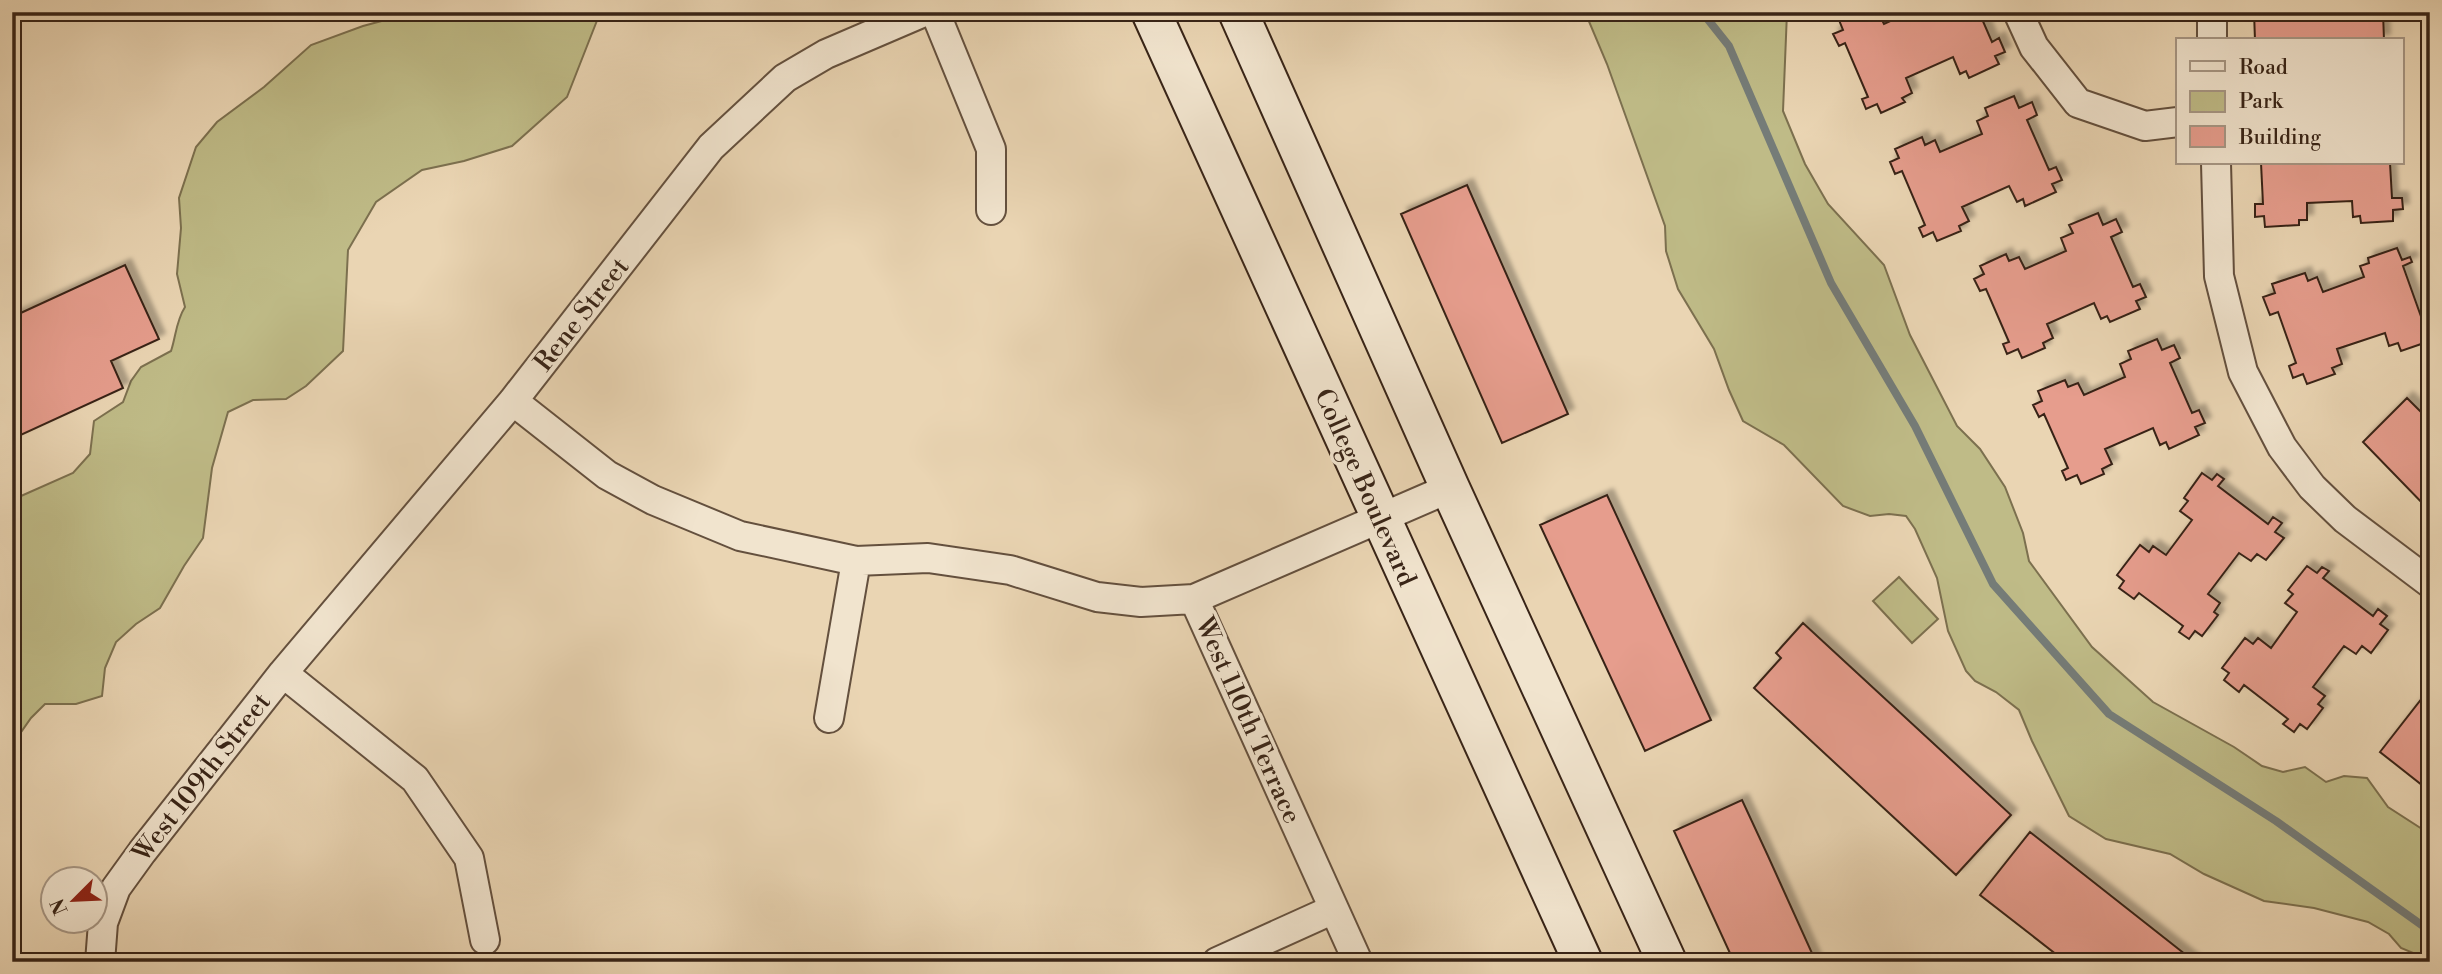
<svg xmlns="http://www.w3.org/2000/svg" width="2442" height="974" font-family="'Libre Bodoni',serif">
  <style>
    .green { fill: #bfbb87; stroke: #7c704f; stroke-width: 2 }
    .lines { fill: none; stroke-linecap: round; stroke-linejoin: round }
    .stream { stroke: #757c78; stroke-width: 8 }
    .building { fill: #e69d8d; stroke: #382417; stroke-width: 2; filter: url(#shadow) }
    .street-casing { stroke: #64503e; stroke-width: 32 }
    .secondary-casing { stroke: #382417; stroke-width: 42 }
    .street { stroke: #f1e4ce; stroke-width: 28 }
    .secondary { stroke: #f1e4ce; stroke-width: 38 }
    .labels { text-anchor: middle; stroke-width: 7; stroke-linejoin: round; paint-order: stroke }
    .street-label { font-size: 26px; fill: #382417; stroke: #f1e4ce }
  </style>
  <defs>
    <filter id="shadow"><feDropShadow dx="6" dy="-6" stdDeviation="2" flood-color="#0004"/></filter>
  </defs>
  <rect width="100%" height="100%" fill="#ead5b3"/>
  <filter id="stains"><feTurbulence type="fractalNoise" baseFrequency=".00286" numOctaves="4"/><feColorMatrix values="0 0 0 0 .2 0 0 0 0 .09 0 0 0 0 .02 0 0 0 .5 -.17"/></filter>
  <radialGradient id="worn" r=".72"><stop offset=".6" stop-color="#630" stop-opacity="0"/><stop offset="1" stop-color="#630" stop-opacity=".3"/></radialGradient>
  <path class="green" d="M 415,12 L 510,12 L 515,16 L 532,12 L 605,12 L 598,18 L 567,97 L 512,146 L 464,161 L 422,170 L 376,202 L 348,250 L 343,351 L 306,386 L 286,399 L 253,400 L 228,412 L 212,468 L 203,538 L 184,566 L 160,608 L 136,624 L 116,642 L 105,668 L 102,696 L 76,704 L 45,704 L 31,718 L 12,745 L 12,500 L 73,473 L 90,454 L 94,421 L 123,402 L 131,381 L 141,367 L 171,351 C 176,336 176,321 185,307 L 177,274 L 181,228 L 179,198 L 196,147 L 217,122 L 264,87 L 311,45 L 363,26 Z
    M 1585,12 L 1787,12 L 1783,111 L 1805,164 L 1828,204 L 1884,265 L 1910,335 L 1957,426 L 1980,449 L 2005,487 L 2023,533 L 2029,561 L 2092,647 L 2153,702 L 2234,747 L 2262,766 L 2283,772 L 2305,767 L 2326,782 L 2344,776 L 2367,778 L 2388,807 L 2422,829 L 2430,837 L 2430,960 L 2401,948 L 2389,934 L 2368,922 L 2314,908 L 2264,901 L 2204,874 L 2170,854 L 2106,839 L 2069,816 L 2032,741 L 2019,710 L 1996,692 L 1975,681 L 1966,671 L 1948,631 L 1937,578 L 1915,529 L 1906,516 L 1889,514 L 1870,516 L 1843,506 L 1784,445 L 1743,421 L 1729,390 L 1714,349 L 1678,289 L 1666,251 L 1665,226 L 1607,64 Z
    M 1899,577 L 1938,619 L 1912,643 L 1873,601 Z"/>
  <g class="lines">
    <path class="stream" d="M 1702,12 L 1729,46 L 1831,283 L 1915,426 L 1993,584 L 2109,714 L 2276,821 L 2430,931"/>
  </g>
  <path class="building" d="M 1857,12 L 1866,12 L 1868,16 L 1878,12 L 1884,24 L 1910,12 L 1979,12 L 1992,42 L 1999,38 L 2005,52 L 1995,56 L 1999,64 L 1969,78 L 1966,71 L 1960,74 L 1953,57 L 1906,78 L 1912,93 L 1902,98 L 1905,102 L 1881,113 L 1877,104 L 1866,109 L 1862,99 L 1868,97 L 1845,43 L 1839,46 L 1833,34 L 1843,30 L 1839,20 Z
    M 2254,12 L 2383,12 L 2384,40 L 2255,40 Z
    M 2014,96 L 2019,108 L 2032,102 L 2037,115 L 2027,120 L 2049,170 L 2056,167 L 2062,180 L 2052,184 L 2056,192 L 2025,206 L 2023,199 L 2017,202 L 2009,186 L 1962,207 L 1969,221 L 1959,226 L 1961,231 L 1937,241 L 1933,232 L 1923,237 L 1919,228 L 1925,225 L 1902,171 L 1895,174 L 1890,162 L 1899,158 L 1895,149 L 1922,137 L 1925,145 L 1935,140 L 1940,152 L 1982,134 L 1977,121 L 1988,116 L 1985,108 Z
    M 2261,163 L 2390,163 L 2392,198 L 2402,198 L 2403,209 L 2393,210 L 2393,221 L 2361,223 L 2360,216 L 2353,217 L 2352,201 L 2307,203 L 2307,220 L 2299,220 L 2299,225 L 2265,227 L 2264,216 L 2255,217 L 2255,204 L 2263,204 Z
    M 1467,185 L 1568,414 L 1502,443 L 1401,214 Z
    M 2098,213 L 2103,225 L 2116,219 L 2122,232 L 2111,237 L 2133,287 L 2140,284 L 2146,297 L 2136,301 L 2140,309 L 2110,322 L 2107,316 L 2101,319 L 2094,303 L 2047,324 L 2053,338 L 2043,343 L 2045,348 L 2022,358 L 2018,349 L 2007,354 L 2003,344 L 2009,342 L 1986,289 L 1980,291 L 1974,279 L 1984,274 L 1980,266 L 2006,254 L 2009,261 L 2019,257 L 2025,269 L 2066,251 L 2061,238 L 2073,233 L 2069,225 Z
    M 2397,248 L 2402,260 L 2410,257 L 2412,262 L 2403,266 L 2423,322 L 2430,320 L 2430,332 L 2422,335 L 2424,343 L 2401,351 L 2398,343 L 2389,346 L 2385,333 L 2337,349 L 2342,364 L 2332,368 L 2335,374 L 2307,384 L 2303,374 L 2293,378 L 2289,366 L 2296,363 L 2278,312 L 2270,315 L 2263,297 L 2275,293 L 2272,284 L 2305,273 L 2308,281 L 2317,277 L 2323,292 L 2364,277 L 2360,266 L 2369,263 L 2368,258 Z
    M 125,265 L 159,339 L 111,361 L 123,388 L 12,439 L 12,317 Z
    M 2157,339 L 2162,350 L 2174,345 L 2180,358 L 2170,363 L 2192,413 L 2199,410 L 2205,423 L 2195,427 L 2199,435 L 2169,449 L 2166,442 L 2160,445 L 2153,428 L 2105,449 L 2112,464 L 2102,469 L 2104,474 L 2081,484 L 2077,475 L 2066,480 L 2062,471 L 2068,468 L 2044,414 L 2039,417 L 2033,405 L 2042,401 L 2038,391 L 2065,380 L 2068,387 L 2078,383 L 2084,395 L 2125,377 L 2120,364 L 2131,359 L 2128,351 Z
    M 2407,398 L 2430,421 L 2430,511 L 2363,442 Z
    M 2202,473 L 2212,480 L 2217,474 L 2224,479 L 2218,486 L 2268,524 L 2273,517 L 2282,523 L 2275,532 L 2284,538 L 2266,560 L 2257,554 L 2251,561 L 2239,553 L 2208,594 L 2220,603 L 2214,612 L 2218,615 L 2202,636 L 2195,631 L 2189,639 L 2179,632 L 2183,626 L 2139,593 L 2134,599 L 2119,588 L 2124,581 L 2117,575 L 2140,545 L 2149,552 L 2153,546 L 2166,555 L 2192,520 L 2180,511 L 2188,501 L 2184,498 Z
    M 1607,495 L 1711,720 L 1645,751 L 1540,525 Z
    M 2307,566 L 2317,573 L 2322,567 L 2329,571 L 2323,578 L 2373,616 L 2378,609 L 2387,616 L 2380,624 L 2388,630 L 2371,653 L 2362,646 L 2356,654 L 2344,646 L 2313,687 L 2325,696 L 2318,704 L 2323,708 L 2307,729 L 2300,724 L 2294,732 L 2283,724 L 2288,719 L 2244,685 L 2239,692 L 2224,680 L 2229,673 L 2222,668 L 2245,638 L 2253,644 L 2258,638 L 2271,648 L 2297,612 L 2285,603 L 2293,594 L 2288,590 Z
    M 1803,623 L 2011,815 L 1956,875 L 1754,688 L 1781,658 L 1776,653 Z
    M 2430,688 L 2430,785 L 2427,789 L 2380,752 Z
    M 1742,800 L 1768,856 L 1816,962 L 1734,962 L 1674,831 Z
    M 2030,832 L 2195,962 L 2066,962 L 1980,895 Z"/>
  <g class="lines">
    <defs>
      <path id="street" d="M 935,12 L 991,149 L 991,210
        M 2018,12 L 2034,47 L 2078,103 L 2145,126 L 2178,122
        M 2212,12 L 2212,40
        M 2216,163 L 2219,276 L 2243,372 L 2282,447 L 2312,487 L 2345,519 L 2430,583
        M 513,401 L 607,475 L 653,500 L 740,536 L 856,561 L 928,558 L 1010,570 L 1097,597 L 1141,602 L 1194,599 L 1358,962
        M 1194,599 L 1450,488
        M 283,673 L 415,779 L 469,858 L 485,940
        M 829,718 L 856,561
        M 100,962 L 103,923 L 116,888 L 142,852 L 283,673 L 513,401 L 711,147 L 785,78 L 826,54 L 924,12
        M 1217,962 L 1334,909"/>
      <path id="secondary" d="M 1151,12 L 1583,962
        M 1238,12 L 1450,488 L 1667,962"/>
    </defs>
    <use href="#street" class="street-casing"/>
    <use href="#secondary" class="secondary-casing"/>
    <use href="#street" class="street"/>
    <use href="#secondary" class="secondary"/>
  </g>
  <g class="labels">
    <g class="street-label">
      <text transform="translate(581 314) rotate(-52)" y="9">Rene Street</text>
      <text transform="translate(1366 487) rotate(66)" y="9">College Boulevard</text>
      <text transform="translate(1249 720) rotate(66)" y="9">West 110th Terrace</text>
      <text transform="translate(201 777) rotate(-52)" y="9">West 109th Street</text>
    </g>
  </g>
  <rect width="2442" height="974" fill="none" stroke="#ead5b3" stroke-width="42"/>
  <rect x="14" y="14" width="2414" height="946" fill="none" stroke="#382417" stroke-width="3.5"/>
  <rect x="21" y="21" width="2400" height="932" fill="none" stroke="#382417" stroke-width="2"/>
  <rect x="2176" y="38" width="228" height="126" fill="#f1e4ce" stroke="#a79785" stroke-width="2"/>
  <rect x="2190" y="61" width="35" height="10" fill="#f1e4ce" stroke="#a79785" stroke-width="2"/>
  <text x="2239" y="74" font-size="21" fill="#382417">Road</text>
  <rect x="2190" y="91" width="35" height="21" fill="#bfbb87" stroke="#a79785" stroke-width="2"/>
  <text x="2239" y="108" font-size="21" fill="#382417">Park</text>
  <rect x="2190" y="126" width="35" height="21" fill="#e69d8d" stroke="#a79785" stroke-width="2"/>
  <text x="2239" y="144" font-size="21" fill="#382417">Building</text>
  <g transform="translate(74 900) rotate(246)"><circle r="33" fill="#f1e4ce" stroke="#a79785" stroke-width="2"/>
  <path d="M0-5L12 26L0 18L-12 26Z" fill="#8f2418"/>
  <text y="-10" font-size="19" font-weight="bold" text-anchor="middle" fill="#382417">N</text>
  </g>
  <rect width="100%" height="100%" filter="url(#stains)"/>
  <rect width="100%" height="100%" fill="url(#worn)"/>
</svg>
